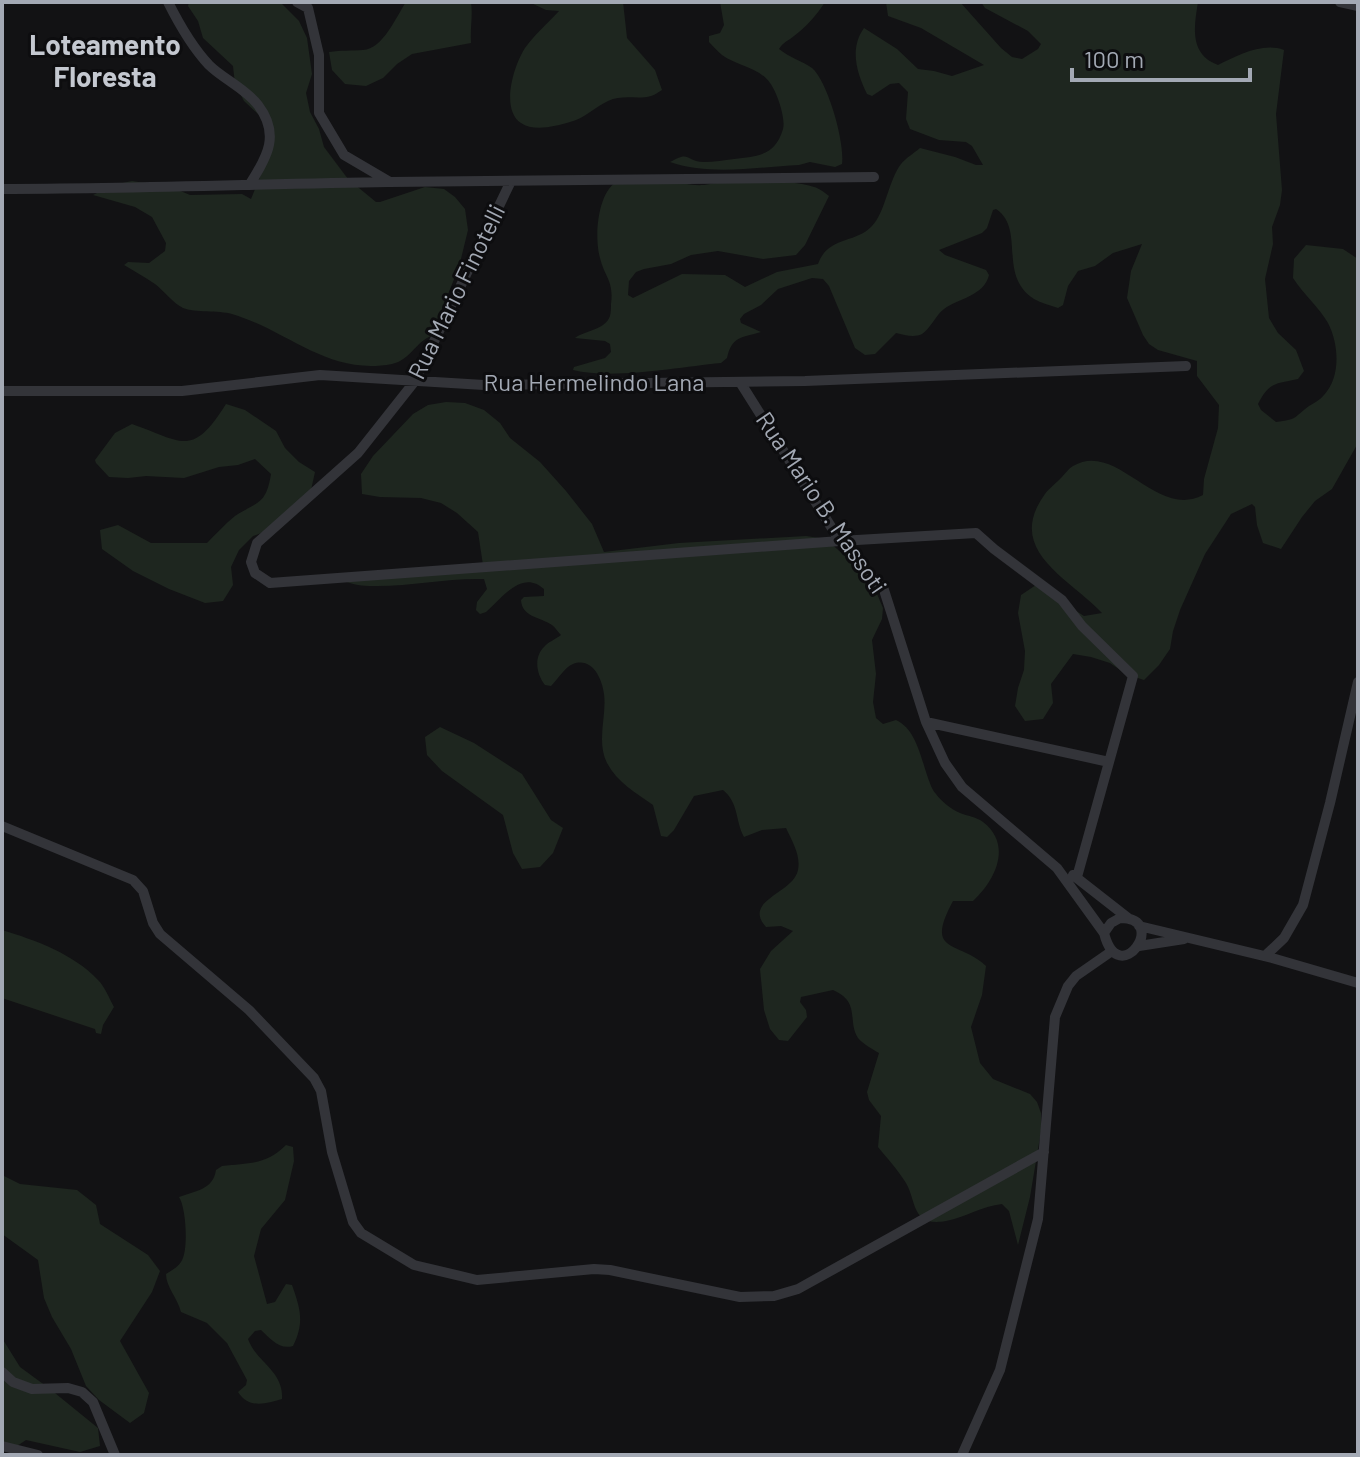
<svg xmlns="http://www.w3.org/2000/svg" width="1360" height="1457" font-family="Barlow,sans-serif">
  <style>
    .green { fill: #1e261f }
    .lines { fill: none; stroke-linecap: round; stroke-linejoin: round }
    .street { stroke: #333439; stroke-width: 10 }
    .labels { text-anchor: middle; stroke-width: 6; stroke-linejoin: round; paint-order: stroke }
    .street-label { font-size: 24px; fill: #a3a9b4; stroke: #0d0d0f }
    .quarter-label { font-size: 28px; font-weight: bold; fill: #c4c8d0; stroke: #0d0d0f }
  </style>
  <rect width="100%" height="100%" fill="#121214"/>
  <path class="green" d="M 189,2 L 280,2 L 299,21 L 307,38 L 312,74 L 306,93 L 310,112 L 319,129 L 324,147 L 348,179 L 376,202 L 380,202 L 425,187 L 444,189 L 455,197 L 465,209 L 468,230 L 459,267 L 431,336 C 416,342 410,360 392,364 C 328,376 289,331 232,314 C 218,310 195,313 183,308 C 173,303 164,291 155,284 C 145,277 134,271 124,265 L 128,262 L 149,263 L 165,251 L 166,243 L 152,217 L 135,207 L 93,195 L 113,185 L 132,181 L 171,187 L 190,195 L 242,194 L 251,199 L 264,167 L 272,127 L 244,101 L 235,84 L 233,66 L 203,38 L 198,21 L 188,6 Z
    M 406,2 L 471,2 C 473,16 470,29 471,43 L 412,54 L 397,64 L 383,78 L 366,86 L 345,84 L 332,70 L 329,52 C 341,50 352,51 363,50 C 383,49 396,17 406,2 Z
    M 529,2 L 623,2 L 627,38 L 655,70 L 662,90 C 658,92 655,95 651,96 C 638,100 623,94 608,101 C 595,107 585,118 570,122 C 556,126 534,132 521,123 C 500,109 514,65 525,48 C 534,35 548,23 559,11 L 546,10 Z
    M 720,2 L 825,2 C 817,15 806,27 794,36 C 788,41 783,42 779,49 C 790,58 802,61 812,68 C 828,82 845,143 842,164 L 835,167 L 810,162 L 799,165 C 758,167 710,176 670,162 C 691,150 684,161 704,162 C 714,162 724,160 734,159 C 758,156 775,156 783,129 C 786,119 777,92 770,83 C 759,67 737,66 722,55 C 717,51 713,46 709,42 L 709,36 L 720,33 L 724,25 Z
    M 886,2 L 960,2 L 1001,48 L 1012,57 L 1022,59 L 1038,49 L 1041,44 L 1028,31 L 985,8 L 981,2 L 1198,2 C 1194,27 1189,54 1218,65 C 1237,56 1262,42 1284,50 L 1276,114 L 1282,190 L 1280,205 L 1272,227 L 1273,244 L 1265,279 L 1269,318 L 1278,333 L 1296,350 L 1304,371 L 1298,379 C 1275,384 1269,382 1258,404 L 1261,410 L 1276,422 C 1298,419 1292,419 1309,406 C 1314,403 1320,400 1324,395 C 1341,377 1339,344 1328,323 C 1319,307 1303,294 1293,278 L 1294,259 L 1306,245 L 1343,249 L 1358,259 L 1358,443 L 1332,489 L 1315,501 L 1302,517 L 1281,549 L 1263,543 L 1257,525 L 1255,507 L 1252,504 L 1231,514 L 1205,554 L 1180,610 L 1173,631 L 1170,649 L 1159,665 L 1144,680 L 1126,674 L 1110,663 L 1091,657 L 1073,654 L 1051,684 L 1053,703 L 1043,719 L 1025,721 L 1015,706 L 1018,688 L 1024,670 L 1025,651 L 1018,613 L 1021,595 L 1036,585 L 1084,616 L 1102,613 C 1070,579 1006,551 1043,497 C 1047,490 1054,485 1060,479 C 1064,475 1068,469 1073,466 C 1117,440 1156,520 1203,495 L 1204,479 L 1218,428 L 1219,405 L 1197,376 L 1197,361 L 1158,350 L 1149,344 L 1143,335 L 1127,298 L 1131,271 L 1142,244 L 1113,253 L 1095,266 L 1078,271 L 1068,286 L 1063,305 L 1058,308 C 1050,305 1041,303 1034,299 C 997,275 1026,229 996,209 L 993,210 L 987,228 L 982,233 L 939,250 L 945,255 L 986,270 L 989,275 C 984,296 959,298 944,309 C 935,316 931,328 922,334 C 914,338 905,335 896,333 L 875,354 L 865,355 L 855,348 L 829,286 L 823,279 L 812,278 L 778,289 L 761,305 L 744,314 L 740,319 L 741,323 L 761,332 C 741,338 732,336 727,358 L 721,363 C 679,367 612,380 573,370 L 574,367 L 605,358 L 611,352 L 610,344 L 605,341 L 575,338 C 586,330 605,330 610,316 C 611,312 611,308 611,304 C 614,281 605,278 600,258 C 594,238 597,189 620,180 C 648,170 677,187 704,185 C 712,184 720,182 728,181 C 751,181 793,180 814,187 C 819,188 825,193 829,196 L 805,245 L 796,255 L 763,259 L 718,251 L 691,255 L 671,264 L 644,269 L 636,272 L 629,281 L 628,295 L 633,298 L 682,274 L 725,275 L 745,287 L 777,272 L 818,264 C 828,236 855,244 872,226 C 885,213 889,179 901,164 C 906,158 914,153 920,148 L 955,157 L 976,165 L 983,165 L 972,146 L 966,142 L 939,140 L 910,129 L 906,119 L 908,92 L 899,83 L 890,84 L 872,96 L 867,94 C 857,73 849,49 864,28 L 897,49 L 918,69 L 934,71 L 952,76 L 984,65 L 921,28 L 888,16 Z
    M 446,402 L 465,403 L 484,410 L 500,423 L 510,438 L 540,462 L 566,491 L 592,524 L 604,552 L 679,543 L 806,536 L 826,539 L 858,568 L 874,587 L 883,608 L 882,619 L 872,640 L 876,674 L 873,702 L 876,718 L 883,724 L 896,720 C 916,729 921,758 928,778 C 930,783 932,790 936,794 C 941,801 952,810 960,813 C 967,816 977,817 983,822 C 1013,845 995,881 973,901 L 953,901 C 924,955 958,940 986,966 L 982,995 L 971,1027 L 980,1063 L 993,1079 L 1030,1094 L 1037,1102 L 1041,1113 L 1041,1131 L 1030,1197 L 1018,1245 L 1009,1211 L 1002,1204 C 982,1206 966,1217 946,1221 C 911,1227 917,1202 906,1183 C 898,1170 887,1158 878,1147 L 881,1116 L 869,1100 L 867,1092 L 879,1053 C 872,1049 863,1044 858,1038 C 847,1021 861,1002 833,990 L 801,997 L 800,1002 L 806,1010 L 807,1017 L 788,1041 L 779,1040 L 770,1029 L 764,1010 L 760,969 L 771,951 L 793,931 L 781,926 L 766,927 C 742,900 793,894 798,870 C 801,855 792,841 786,828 L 762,830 L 744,837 C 735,820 739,803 723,790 L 694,796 L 674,830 L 667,837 L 661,836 L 653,805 C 636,793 617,782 607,763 C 596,741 607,716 604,694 C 602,678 592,657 573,664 C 565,667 557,680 551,686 L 545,685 C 537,675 533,658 544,647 C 548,642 556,639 561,635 C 558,632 555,627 552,625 C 540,617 522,617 521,600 L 524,597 L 544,596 L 544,589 C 522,569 502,598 486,612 L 480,614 L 476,610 L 477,602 L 487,589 L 484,579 C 448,578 413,586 377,586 C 366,586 357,586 347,582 L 483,565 L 478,532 L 457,513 L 441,503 L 421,498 L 380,497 L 362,494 L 361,474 L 373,456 L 413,414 L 428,405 Z
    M 226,404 L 245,410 L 276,431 L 285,448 L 299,462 L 315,472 L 311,490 L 272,529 L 253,536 L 239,550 L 231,567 L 233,585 L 223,601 L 205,603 L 169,589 L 133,571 L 102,549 L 100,530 L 118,525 L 151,543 L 207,543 C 216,534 225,524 235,516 C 258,501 266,505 271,474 L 255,459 L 238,465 L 219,467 L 184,478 L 146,476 L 128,478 L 109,477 L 96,463 L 95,460 L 115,433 L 132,424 C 183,442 192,458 226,404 Z
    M 440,727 L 474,743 L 522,774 L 551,820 L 563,828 L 553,853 L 540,867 L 522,869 L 513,853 L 503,815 L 442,771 L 427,755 L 425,737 Z
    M 2,930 C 35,940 74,954 98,980 C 105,987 109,998 114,1007 L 103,1025 L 101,1034 L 96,1033 L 95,1029 L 2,998 Z
    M 286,1145 L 293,1147 L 294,1161 L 285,1200 L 261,1229 L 254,1256 L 267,1304 L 275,1302 L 286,1284 L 292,1285 C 300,1308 305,1322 293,1346 C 279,1350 271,1339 261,1330 L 255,1331 L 248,1339 C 256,1362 284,1371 282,1399 C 265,1404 249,1409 238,1392 L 246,1385 L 247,1380 L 227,1343 L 207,1323 L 181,1312 C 177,1297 166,1287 166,1274 C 171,1271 178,1267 181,1262 C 189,1251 186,1207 179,1197 C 195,1191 213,1190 216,1170 L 222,1166 C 249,1163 266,1165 286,1145 Z
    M 2,1175 L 20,1184 L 77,1190 L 96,1205 L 100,1224 L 148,1255 L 160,1271 L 152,1292 L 120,1341 L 149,1393 L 144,1413 L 130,1423 L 99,1400 L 86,1386 L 71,1349 L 52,1317 L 44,1298 L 38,1260 L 2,1234 Z
    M 2,1338 L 20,1367 L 50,1389 L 98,1428 L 100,1446 L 80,1452 L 26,1440 L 11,1450 L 2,1451 Z"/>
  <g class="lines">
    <path class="street" d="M 168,2 C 179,24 192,47 209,65 C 223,79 245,88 258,105 C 280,134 268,156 250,184
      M 297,2 L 308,8 L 319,55 L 319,113 L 344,155 L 390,182 L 874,177
      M 1340,2 L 1358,6
      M 511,181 L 415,381 L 358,453 L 257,543 L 251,562 L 255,573 L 270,583 L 840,541 L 976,533 L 994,549 L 1062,600 L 1082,626 L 1133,676 L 1077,877
      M 2,189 C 131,189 259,184 388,182
      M 740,382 L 840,541 L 884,590 L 926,722 L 1109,762
      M 2,391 L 182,391 L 320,375 L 484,385 L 805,381 L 1186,366
      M 926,722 L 945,763 L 962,787 L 1057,868 L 1104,933
      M 2,826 L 133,880 L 143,891 L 153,923 L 160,934 L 249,1010 L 314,1078 L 321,1091 L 332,1152 L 353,1222 L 361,1233 L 414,1265 L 477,1280 L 594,1269 L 610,1270 L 740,1297 L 774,1296 L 798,1289 L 1044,1152
      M 1073,875 L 1128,918
      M 1120,918 C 1170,917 1119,992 1104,933 L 1111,923 Z
      M 1139,926 L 1272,958 L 1358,983
      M 1139,946 L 1184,939
      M 1265,956 L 1284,938 L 1303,905 L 1330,803 L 1358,682
      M 2,1372 L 13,1382 L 32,1389 L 68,1388 L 82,1392 L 93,1402 L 115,1455
      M 2,1446 L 38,1455
      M 962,1455 L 1000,1370 L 1038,1219 L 1055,1017 L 1068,986 L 1076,976 L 1112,951"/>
  </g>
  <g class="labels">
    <g class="street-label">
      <text transform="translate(457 292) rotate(-64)" y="8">Rua Mario Finotelli</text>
      <text x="594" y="391">Rua Hermelindo Lana</text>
      <text transform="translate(821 503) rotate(56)" y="8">Rua Mario B. Massoti</text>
    </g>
    <g class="quarter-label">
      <text x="105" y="55">Loteamento<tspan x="105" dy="32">Floresta</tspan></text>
    </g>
  </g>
  <rect width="1360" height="1457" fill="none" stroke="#a3a9b4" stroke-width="8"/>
  <path d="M1072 68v12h178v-12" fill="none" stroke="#a3a9b4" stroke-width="4"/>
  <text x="1084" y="68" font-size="24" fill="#a3a9b4" stroke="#0d0d0f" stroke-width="6" paint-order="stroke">100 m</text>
</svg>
